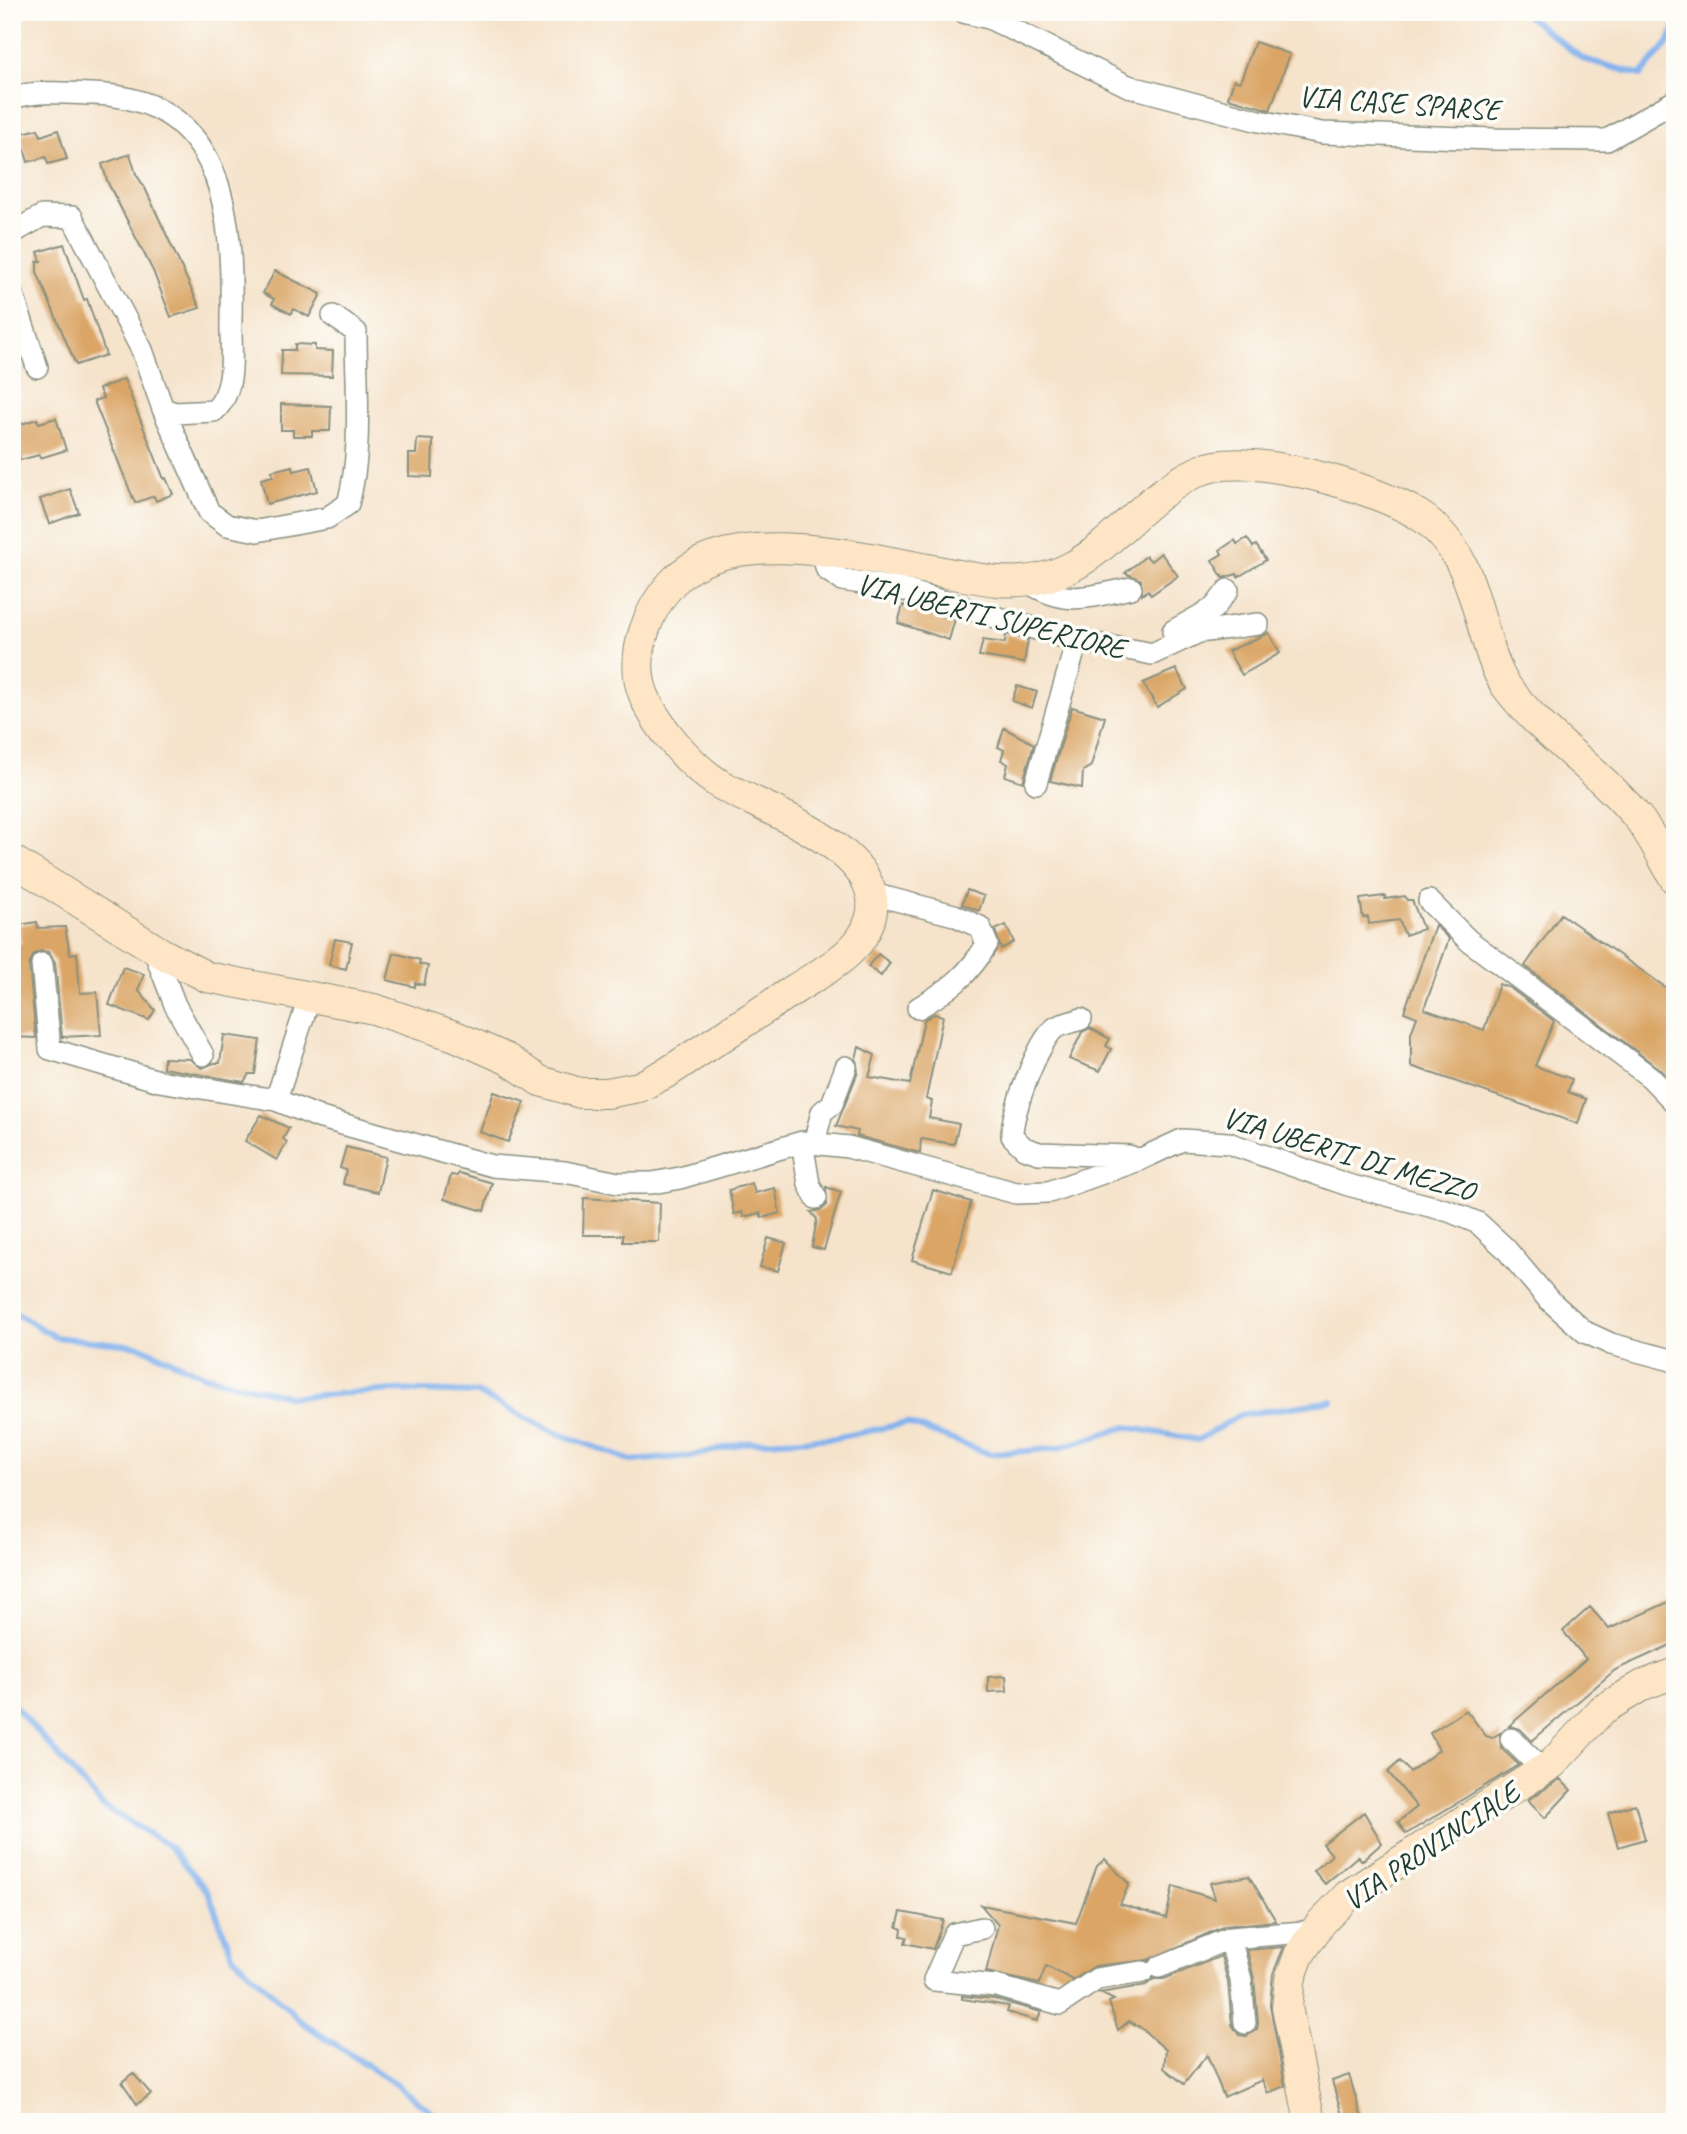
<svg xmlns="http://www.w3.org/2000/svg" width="1687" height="2134" font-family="Caveat,sans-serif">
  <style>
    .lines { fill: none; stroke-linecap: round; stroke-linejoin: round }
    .stream { stroke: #83b2ed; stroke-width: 6 }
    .building { fill: #daa565 }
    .street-casing { stroke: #8a9080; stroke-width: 24 }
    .secondary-casing { stroke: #8a9080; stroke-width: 32 }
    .street { stroke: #fff; stroke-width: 21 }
    .secondary { stroke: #fde5c5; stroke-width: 30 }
    .labels { text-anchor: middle; stroke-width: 7; stroke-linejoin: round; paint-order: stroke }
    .street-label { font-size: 30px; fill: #1f3d34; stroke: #fdfcf7 }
  </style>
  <rect width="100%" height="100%" fill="#fdfcf7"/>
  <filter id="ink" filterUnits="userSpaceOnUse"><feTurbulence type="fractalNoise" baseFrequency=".0143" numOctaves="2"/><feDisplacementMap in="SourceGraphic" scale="14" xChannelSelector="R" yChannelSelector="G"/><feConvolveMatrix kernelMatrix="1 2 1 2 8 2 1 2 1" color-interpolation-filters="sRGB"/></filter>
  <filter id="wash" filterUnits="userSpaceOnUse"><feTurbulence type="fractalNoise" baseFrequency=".00686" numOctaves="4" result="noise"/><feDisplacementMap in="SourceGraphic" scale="28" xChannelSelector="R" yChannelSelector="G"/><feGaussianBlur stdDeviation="1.57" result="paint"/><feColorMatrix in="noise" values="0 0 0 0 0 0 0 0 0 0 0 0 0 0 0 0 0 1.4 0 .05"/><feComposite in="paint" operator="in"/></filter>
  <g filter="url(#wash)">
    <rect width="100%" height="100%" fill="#f5e3cb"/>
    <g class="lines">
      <path class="stream" d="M 1522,12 L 1583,59 L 1641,75 L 1668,43 L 1675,27
        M 12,1311 L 55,1337 L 139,1346 L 205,1376 L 292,1397 L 395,1390 L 477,1393 L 554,1432 L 632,1461 L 692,1456 L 744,1443 L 835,1438 L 907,1423 L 990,1454 L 1059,1448 L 1126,1427 L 1198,1440 L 1240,1415 L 1332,1401
        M 12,1703 L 103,1806 L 169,1846 L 208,1892 L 233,1956 L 303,2023 L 397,2085 L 444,2122"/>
    </g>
    <g id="blocks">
      <path class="building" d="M 1255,42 L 1290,54 L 1270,110 L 1228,98 L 1234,80 L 1240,82 Z
        M 38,129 L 41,136 L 58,130 L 67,159 L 48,164 L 46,157 L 28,162 L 20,134 Z
        M 130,154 L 136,174 L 145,188 L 200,308 L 171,317 L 153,271 L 108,183 L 102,164 Z
        M 64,244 L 84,300 L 87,299 L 106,355 L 76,365 L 37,272 L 37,262 L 41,261 L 38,252 Z
        M 275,271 L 321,294 L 309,317 L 294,309 L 291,314 L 272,304 L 274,299 L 263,293 Z
        M 295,344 L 315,345 L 315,350 L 333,351 L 332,376 L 281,375 L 282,350 L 295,350 Z
        M 124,379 L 164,479 L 166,478 L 173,494 L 156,501 L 154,496 L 135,503 L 94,401 L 103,398 L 99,389 Z
        M 281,404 L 331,406 L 330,431 L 312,431 L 312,436 L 293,436 L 293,430 L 281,430 Z
        M 56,418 L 66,450 L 40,458 L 39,455 L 20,460 L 16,445 L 12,446 L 12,427 L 37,419 L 39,423 Z
        M 417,439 L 433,440 L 432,477 L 409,476 L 409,454 L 416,454 Z
        M 292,466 L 294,471 L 311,467 L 317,491 L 267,504 L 261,479 L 273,476 L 272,471 Z
        M 70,489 L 79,513 L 49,524 L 40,499 Z
        M 1247,538 L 1253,547 L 1256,545 L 1266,560 L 1238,577 L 1237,574 L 1223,578 L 1212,560 L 1222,554 L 1220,550 L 1235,540 L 1237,544 Z
        M 1161,553 L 1178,576 L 1151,595 L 1148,590 L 1142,595 L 1141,580 L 1125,573 L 1146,556 L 1151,561 Z
        M 903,605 L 955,619 L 949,640 L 898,623 Z
        M 1269,633 L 1280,653 L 1242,675 L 1228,651 Z
        M 1006,634 L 1028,640 L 1024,663 L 979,656 L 983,640 L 1005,643 Z
        M 1176,669 L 1187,689 L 1157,707 L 1143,683 Z
        M 1017,686 L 1037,692 L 1032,708 L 1012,701 Z
        M 1072,707 L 1105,717 L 1091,766 L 1083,771 L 1082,788 L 1050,781 Z
        M 1004,728 L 1034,744 L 1023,782 L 1005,776 L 1008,764 L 1001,760 L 1004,750 L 998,747 Z
        M 967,890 L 984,896 L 979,911 L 962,904 Z
        M 1385,896 L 1385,899 L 1405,896 L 1407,900 L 1412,900 L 1423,929 L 1405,935 L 1399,920 L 1369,924 L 1368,917 L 1363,918 L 1360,899 Z
        M 1561,914 L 1675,994 L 1675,1081 L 1525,966 Z
        M 37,922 L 38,928 L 65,927 L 70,954 L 77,953 L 80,993 L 97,992 L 101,1035 L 62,1037 L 55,962 L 48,952 L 41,951 L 34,954 L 29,965 L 36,1038 L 12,1037 L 12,945 L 21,944 L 19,925 Z
        M 1006,925 L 1014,942 L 1001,949 L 995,930 Z
        M 1435,925 L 1449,939 L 1424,1009 L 1484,1030 L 1499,984 L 1510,988 L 1554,1021 L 1535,1066 L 1572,1079 L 1568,1092 L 1586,1099 L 1578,1124 L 1411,1066 L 1411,1033 L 1417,1017 L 1404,1012 Z
        M 335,939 L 352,942 L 346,969 L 329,965 Z
        M 394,953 L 420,960 L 419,964 L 428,966 L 424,985 L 415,983 L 415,987 L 387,980 Z
        M 878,954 L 890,963 L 881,976 L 868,966 Z
        M 123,967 L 144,974 L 138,990 L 155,1010 L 149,1020 L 109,1005 Z
        M 934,1014 L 943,1016 L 926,1099 L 932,1101 L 929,1118 L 959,1124 L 954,1144 L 921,1139 L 920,1153 L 857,1136 L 858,1131 L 836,1126 L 858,1072 L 856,1058 L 859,1047 L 875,1055 L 869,1077 L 910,1084 L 924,1020 Z
        M 1090,1028 L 1110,1039 L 1106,1046 L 1111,1049 L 1100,1071 L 1069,1059 L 1082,1032 Z
        M 224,1035 L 260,1040 L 255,1074 L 249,1074 L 244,1082 L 163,1068 L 164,1058 L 190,1059 L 202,1068 L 214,1063 L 220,1063 Z
        M 494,1092 L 525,1102 L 508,1142 L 480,1132 Z
        M 261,1115 L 289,1128 L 283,1139 L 287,1142 L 277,1160 L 245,1141 Z
        M 346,1147 L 386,1157 L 378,1192 L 343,1184 L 346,1170 L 340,1168 Z
        M 459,1173 L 492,1183 L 484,1211 L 444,1199 L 451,1175 L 457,1176 Z
        M 752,1183 L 755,1193 L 775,1188 L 780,1213 L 762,1218 L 760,1213 L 743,1217 L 742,1212 L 734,1214 L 729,1190 Z
        M 826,1187 L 841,1192 L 824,1250 L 812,1247 L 817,1219 L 811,1212 L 821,1210 L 827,1205 Z
        M 933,1190 L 971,1202 L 952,1272 L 912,1260 Z
        M 584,1198 L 660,1203 L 659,1242 L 623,1242 L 623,1235 L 583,1235 Z
        M 768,1238 L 786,1243 L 778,1271 L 760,1267 Z
        M 1675,1599 L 1675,1643 L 1615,1670 L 1532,1741 L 1520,1729 L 1509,1726 L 1586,1659 L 1563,1631 L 1590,1607 L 1609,1629 Z
        M 1006,1676 L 1007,1691 L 988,1692 L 988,1677 Z
        M 1466,1710 L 1486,1736 L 1492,1738 L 1500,1733 L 1501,1748 L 1519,1765 L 1406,1834 L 1398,1822 L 1417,1807 L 1388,1772 L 1400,1761 L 1410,1772 L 1439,1750 L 1430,1733 Z
        M 1560,1779 L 1571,1790 L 1545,1818 L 1528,1800 Z
        M 1635,1804 L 1645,1839 L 1618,1847 L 1608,1813 Z
        M 1364,1812 L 1382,1843 L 1362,1861 L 1358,1856 L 1325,1884 L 1314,1871 L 1332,1855 L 1323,1844 Z
        M 1105,1859 L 1129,1884 L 1120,1904 L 1166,1918 L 1173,1886 L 1215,1899 L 1210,1883 L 1249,1876 L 1276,1921 L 1225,1926 L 1148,1960 L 1095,1966 L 1073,1980 L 1046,1966 L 1039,1984 L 986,1972 L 998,1925 L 981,1905 L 1076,1923 L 1097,1866 Z
        M 901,1912 L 943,1920 L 933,1949 L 905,1943 L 907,1937 L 901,1936 L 902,1929 L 897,1927 Z
        M 1284,1947 L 1273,1974 L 1270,2005 L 1285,2086 L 1268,2093 L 1262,2080 L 1224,2097 L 1207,2055 L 1184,2084 L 1164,2068 L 1166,2050 L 1140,2027 L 1129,2021 L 1118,2030 L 1109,2002 L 1114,2000 L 1100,1993 L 1146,1985 L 1154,1979 L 1164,1979 L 1221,1956 L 1228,1982 L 1232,2025 L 1239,2035 L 1247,2036 L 1257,2029 L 1258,2022 L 1254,1979 L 1247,1950 Z
        M 962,1996 L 994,1999 L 1041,2012 L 1037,2021 L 1007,2012 L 1009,2006 L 962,1999 Z
        M 133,2073 L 151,2094 L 137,2104 L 122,2082 Z
        M 1349,2075 L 1363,2122 L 1344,2122 L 1332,2081 Z"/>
    </g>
  </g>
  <g filter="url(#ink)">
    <use href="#blocks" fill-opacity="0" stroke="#8a9080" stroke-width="2"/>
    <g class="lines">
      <defs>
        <path id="street" d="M 963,12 L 989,18 L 1128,86 L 1259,121 L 1322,133 L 1493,139 L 1607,140 L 1675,101
          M 12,98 C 38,90 65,93 92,94 C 226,98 233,216 231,320 C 230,350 238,389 214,411 L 175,413 L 163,409
          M 12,233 L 42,216 L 72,217 L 142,350 L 163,409 L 209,512 L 227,525 L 257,531 L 327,518 L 348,504 C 363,449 356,388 356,332 L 333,316
          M 12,292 L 37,367
          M 821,550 L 827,570 L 842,580 L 901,589 L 1077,641 L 1138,651 L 1152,654 L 1199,632 L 1258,624
          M 1028,582 C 1066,607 1089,597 1131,588
          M 1173,631 L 1214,608 L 1228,590
          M 1036,783 L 1077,641
          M 869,893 L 954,915 L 980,927 L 987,944 C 968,976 950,989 918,1008
          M 1429,901 L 1468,940 L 1650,1077 L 1675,1103
          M 153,948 L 175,1005 L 203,1055
          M 42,964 L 50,1049 L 159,1081 L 276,1100 L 321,1118 L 492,1166 L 565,1172 L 618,1183 L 652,1183 L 680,1178 L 802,1142 L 848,1147 L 1016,1193 L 1049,1192 L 1139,1160 L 1182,1140 L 1228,1143 L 1348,1185 L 1449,1211 L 1478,1223 L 1505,1248 L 1548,1299 L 1585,1332 L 1611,1344 L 1675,1361
          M 1081,1019 C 1073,1022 1061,1024 1055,1028 C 1038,1041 1011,1114 1012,1136 L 1024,1148 L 1039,1153 L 1129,1156 L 1137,1159
          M 276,1100 L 309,999
          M 802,1142 L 809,1184 L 816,1198
          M 814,1143 L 822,1112 L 832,1104 L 846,1067
          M 1511,1739 L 1543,1770
          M 982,1928 L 954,1934 L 934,1980 L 996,1986 L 1060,2004 L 1097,1979 L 1143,1972
          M 1230,1938 L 1241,1980 L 1245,2023
          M 1159,1967 L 1230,1938 L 1315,1931"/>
        <path id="secondary" d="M 12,860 L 163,954 L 207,977 L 374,1009 L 455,1036 L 507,1059 L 540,1081 L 580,1093 L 607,1093 L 639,1087 L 668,1072 C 709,1045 751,1018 792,991 C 815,976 847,960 862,937 C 913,856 763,811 718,783 C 689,765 648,717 640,683 C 633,648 649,608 672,583 C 738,510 914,573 998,581 C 1097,589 1121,506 1199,471 C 1246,449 1373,487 1417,514 C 1436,525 1452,545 1462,565 C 1479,598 1487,659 1506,686 C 1543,736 1600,771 1639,819 C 1653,837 1663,859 1675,879
          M 1310,2122 L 1287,2007 L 1290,1980 L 1299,1955 L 1320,1924 L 1348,1895 L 1552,1764 L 1602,1710 L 1643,1685 L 1675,1673"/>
      </defs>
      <use href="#street" class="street-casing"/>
      <use href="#secondary" class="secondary-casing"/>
      <use href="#street" class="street"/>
      <use href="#secondary" class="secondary"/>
    </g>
  </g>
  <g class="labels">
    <g class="street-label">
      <text transform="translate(1399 103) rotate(4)" y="10">VIA CASE SPARSE</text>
      <text transform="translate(991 616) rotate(14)" y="10">VIA UBERTI SUPERIORE</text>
      <text transform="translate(1349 1154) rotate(17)" y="10">VIA UBERTI DI MEZZO</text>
      <text transform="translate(1431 1846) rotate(-34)" y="10">VIA PROVINCIALE</text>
    </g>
  </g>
  <rect width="1687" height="2134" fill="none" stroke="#fdfcf7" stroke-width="42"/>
</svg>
